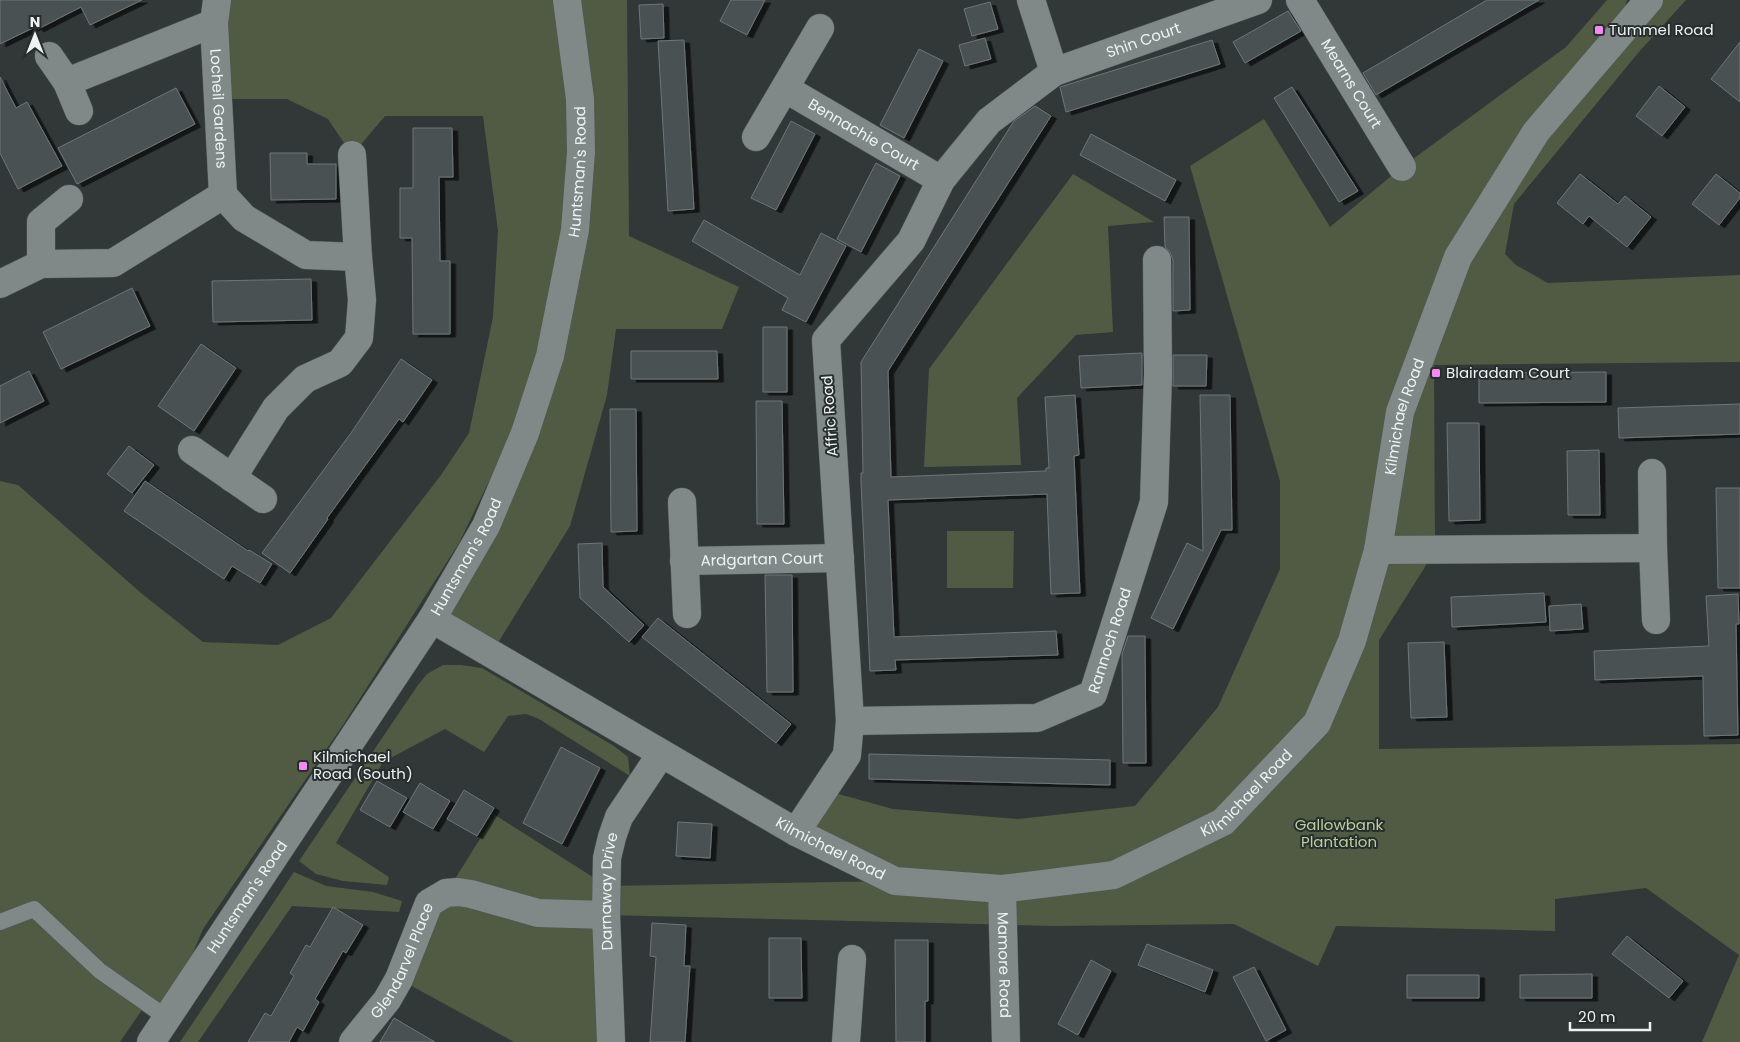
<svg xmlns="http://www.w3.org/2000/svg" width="1740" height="1042" font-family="Poppins,sans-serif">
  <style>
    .green { fill: #515b43 }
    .building { fill: #495153; stroke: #6e7678; filter: url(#shadow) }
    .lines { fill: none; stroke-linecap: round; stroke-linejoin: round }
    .service-casing { stroke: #505755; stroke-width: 18 }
    .minor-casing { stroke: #505755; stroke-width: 29 }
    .tertiary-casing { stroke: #505755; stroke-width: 29 }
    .service { stroke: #818988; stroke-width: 16 }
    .minor { stroke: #818988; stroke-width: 28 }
    .tertiary { stroke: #818988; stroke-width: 28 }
    .poi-dot { fill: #f38af2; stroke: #272e2d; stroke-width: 2 }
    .labels { text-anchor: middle; stroke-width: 4; stroke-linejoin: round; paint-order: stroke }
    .poi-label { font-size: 15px; fill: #eef2f1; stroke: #272e2d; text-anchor: start }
    .street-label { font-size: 15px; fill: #eef2f1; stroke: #272e2d }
    .park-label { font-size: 15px; fill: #bbd09d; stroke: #272e2d }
  </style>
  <defs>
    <filter id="shadow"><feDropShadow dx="5.5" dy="3" stdDeviation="0" flood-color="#0009"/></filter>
  </defs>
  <rect width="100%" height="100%" fill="#313837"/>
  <path class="green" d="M 217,0 L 560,0 L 565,56 L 571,176 L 547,322 L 507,444 L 459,543 L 343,725 L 203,929 L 166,1017 L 146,1004 L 120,1042 L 0,1042 L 0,481 L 18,485 L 141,593 L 203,642 L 278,645 L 331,618 L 441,475 L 469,433 L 493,317 L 498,231 L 483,116 L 385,116 L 352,155 L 328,119 L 287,99 L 218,99 Z
    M 567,0 L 627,0 L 629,236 L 739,287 L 722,329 L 616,329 L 607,395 L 570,526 L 491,654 L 432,619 L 538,396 L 580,99 Z
    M 1607,0 L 1627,0 L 1617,37 L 1649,0 L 1686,0 L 1638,53 L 1514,204 L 1505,254 L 1516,265 L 1548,283 L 1740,275 L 1740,362 L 1434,365 L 1435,551 L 1379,640 L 1379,749 L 1740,744 L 1740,1042 L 1702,1042 L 1739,955 L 1646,888 L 1555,899 L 1555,931 L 1336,926 L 1318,966 L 1234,924 L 1055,926 L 606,915 L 611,1042 L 514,1042 L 399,979 L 446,893 L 495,815 L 607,886 L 894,881 L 796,832 L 824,790 L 893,809 L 1018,819 L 1135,806 L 1218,707 L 1280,569 L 1280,481 L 1190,166 L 1264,119 L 1330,227 L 1402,167 L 1566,47 Z
    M 1073,174 L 1154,222 L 1108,226 L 1113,332 L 1076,335 L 1017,398 L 1021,465 L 924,467 L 929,369 Z
    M 947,531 L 1014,531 L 1013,588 L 947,588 Z
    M 443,665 L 461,665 L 482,668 L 614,746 L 628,757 L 630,776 L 539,719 L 526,714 L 508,716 L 484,752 L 445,729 L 383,762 L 336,843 L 389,877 L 387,885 L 343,881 L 316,874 L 299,861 L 418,685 L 427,674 Z
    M 294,872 L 326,886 L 373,892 L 402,901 L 399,912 L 292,906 L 198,1042 L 180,1042 Z"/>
  <path class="building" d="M 0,0 L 142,0 L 90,25 L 81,7 L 38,29 L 37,26 L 0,44 Z
    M 731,0 L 765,0 L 747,35 L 720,21 Z
    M 1487,0 L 1539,0 L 1376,95 L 1363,73 Z
    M 990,2 L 998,29 L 972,36 L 964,9 Z
    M 663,4 L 664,38 L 641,39 L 639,5 Z
    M 1288,11 L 1301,31 L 1245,63 L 1233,42 Z
    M 985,38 L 991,59 L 965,66 L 959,45 Z
    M 684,40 L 694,209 L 668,211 L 658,41 Z
    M 1212,40 L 1220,64 L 1066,112 L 1060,87 Z
    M 1740,42 L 1740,102 L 1711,79 Z
    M 919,49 L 943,61 L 904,138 L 880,125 Z
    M 0,77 L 16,108 L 27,102 L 62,166 L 18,189 L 0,153 Z
    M 1659,86 L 1685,107 L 1662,136 L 1636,116 Z
    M 1292,87 L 1358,191 L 1339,202 L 1274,98 Z
    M 176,88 L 195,124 L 77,184 L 58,148 Z
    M 1035,106 L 1051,116 L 888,371 L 891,477 L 1046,471 L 1046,468 L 1049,468 L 1045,397 L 1075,395 L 1079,455 L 1074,456 L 1080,593 L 1051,594 L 1047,494 L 888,500 L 894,637 L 1056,631 L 1058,655 L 895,660 L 896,670 L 870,671 L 861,483 L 861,473 L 863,473 L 861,362 L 1014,121 Z
    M 791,121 L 815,134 L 776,210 L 751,198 Z
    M 413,128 L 452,128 L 453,177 L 439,177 L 440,261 L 450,261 L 450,334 L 413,334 L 412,238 L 400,238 L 400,188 L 413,188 Z
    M 1091,134 L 1176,180 L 1165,201 L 1080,155 Z
    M 270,153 L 307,153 L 307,164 L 336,164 L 336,199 L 271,200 Z
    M 876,163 L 900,176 L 861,252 L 837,239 Z
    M 1580,174 L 1618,204 L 1625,196 L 1651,217 L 1627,247 L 1589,216 L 1583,224 L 1557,203 Z
    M 1716,174 L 1740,193 L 1740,198 L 1719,225 L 1692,204 Z
    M 1164,217 L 1189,217 L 1190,310 L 1173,311 L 1173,260 L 1170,252 L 1165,247 Z
    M 704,220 L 800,275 L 821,233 L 846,246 L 806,322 L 782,310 L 788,298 L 692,241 Z
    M 311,279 L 312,320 L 213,322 L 212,281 Z
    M 132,288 L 150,326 L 61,369 L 43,332 Z
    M 763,327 L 787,327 L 787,392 L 763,392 Z
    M 201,344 L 236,368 L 194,431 L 158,406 Z
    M 631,351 L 717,351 L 718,379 L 631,379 Z
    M 1142,353 L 1142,385 L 1081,388 L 1079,356 Z
    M 1173,355 L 1207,355 L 1206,386 L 1173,386 Z
    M 401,359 L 432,380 L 403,422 L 399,419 L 327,518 L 328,519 L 290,573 L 262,553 L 351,433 Z
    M 29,371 L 44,401 L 0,423 L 0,386 Z
    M 1606,372 L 1606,402 L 1479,403 L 1479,373 Z
    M 1200,395 L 1230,395 L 1232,530 L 1221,530 L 1173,629 L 1151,618 L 1187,543 L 1203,551 Z
    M 756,401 L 782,401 L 784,524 L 757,524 Z
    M 1740,404 L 1740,434 L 1619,438 L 1618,408 Z
    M 610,409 L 636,409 L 637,531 L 611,532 Z
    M 1447,423 L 1479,423 L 1480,520 L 1449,521 Z
    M 129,446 L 154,465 L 132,493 L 107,474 Z
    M 1599,450 L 1600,515 L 1568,515 L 1567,451 Z
    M 145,481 L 248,551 L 249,550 L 272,564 L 260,583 L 232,566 L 224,579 L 124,511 Z
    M 1716,488 L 1740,488 L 1740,588 L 1718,588 Z
    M 602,543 L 603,587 L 644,625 L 629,642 L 580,598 L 578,544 Z
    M 765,575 L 792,575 L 793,692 L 767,692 Z
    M 1544,593 L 1546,622 L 1452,627 L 1451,597 Z
    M 1738,594 L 1739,624 L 1736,624 L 1738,735 L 1704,736 L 1703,676 L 1595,680 L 1594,651 L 1709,646 L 1706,596 Z
    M 1581,604 L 1583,629 L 1550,631 L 1549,606 Z
    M 658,618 L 791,724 L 776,743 L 642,637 Z
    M 1128,636 L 1145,636 L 1146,763 L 1123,763 L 1122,654 Z
    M 1444,642 L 1447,717 L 1411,718 L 1408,643 Z
    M 561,747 L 600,768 L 562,844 L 523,823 Z
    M 869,754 L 1110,760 L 1110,785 L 869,779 Z
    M 377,781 L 407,798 L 390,827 L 360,810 Z
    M 420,783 L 450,801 L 433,829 L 403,812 Z
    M 464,790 L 494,808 L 477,836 L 447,819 Z
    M 678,822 L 712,824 L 710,858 L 676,856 Z
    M 333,907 L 363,925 L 346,953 L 343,951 L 315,999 L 319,1002 L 303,1031 L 297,1027 L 289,1042 L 248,1042 L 265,1013 L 271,1016 L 294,976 L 290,973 L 306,945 L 310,947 Z
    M 652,923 L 686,925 L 684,966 L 690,966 L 685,1042 L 650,1042 L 656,957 L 650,956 Z
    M 1627,936 L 1683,981 L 1669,998 L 1612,954 Z
    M 769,938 L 801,938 L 802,998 L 769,998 Z
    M 895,940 L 928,940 L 928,1001 L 925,1001 L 925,1042 L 896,1042 Z
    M 1147,944 L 1213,970 L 1205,992 L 1138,965 Z
    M 1091,960 L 1111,971 L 1078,1035 L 1058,1024 Z
    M 1254,967 L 1286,1030 L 1266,1041 L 1233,977 Z
    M 1592,974 L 1592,998 L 1520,998 L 1520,975 Z
    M 1407,975 L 1479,975 L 1479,998 L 1407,998 Z
    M 394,1018 L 435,1042 L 380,1042 Z"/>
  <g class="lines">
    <defs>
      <path id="service" d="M 0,922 L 34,909 L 100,971 L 166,1017"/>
      <g id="minor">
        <path id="s1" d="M 217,0 L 214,23 L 223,195 L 244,218 L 306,255 L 358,257 L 362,300 L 359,338 L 340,363 L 305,379 L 276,408 L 232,478"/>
        <path d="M 1031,0 L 1054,72"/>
        <path id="s2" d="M 1300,0 L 1402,167"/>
        <path d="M 49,56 L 67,82 L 79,111"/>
        <path d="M 67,82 L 214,23"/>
        <path id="s3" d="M 786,89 L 941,180"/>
        <path d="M 756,137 L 820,28"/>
        <path d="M 352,155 L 358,257"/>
        <path d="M 41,264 L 41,222 L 69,199"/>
        <path d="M 0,284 L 41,264 L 113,263 L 223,195"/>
        <path d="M 192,450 L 263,499"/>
        <path d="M 682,502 L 687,614"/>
        <path d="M 1653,548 L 1656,620"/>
        <path d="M 1378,550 L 1653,548 L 1652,473"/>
        <path id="s4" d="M 684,561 L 840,558"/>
        <path id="s5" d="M 432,619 L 796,832 L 895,881 L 1002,889 L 1114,875 L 1223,822 L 1317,723 L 1352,641 L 1378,550 L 1400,412 L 1458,257 L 1536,132 L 1649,0"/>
        <path id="s6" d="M 850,721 L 1037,718 L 1093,694 L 1154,502 L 1158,374 L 1157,260"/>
        <path id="s7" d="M 796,832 L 847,755 L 850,721 L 826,340 L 911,241 L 941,180 L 989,121 L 1054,72 L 1258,0"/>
        <path id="s8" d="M 1002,889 L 1006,1042"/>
        <path id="s9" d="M 353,1042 L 387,1000 L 399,979 L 429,903 L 446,893 L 458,892 L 471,894 L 538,913 L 606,915"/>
        <path id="s10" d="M 611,1042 L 606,915 L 607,858 L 612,837 L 619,817 L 661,754"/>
        <path d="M 846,1042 L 852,959"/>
      </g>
      <g id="tertiary">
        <path id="s11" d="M 151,1042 L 432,619 L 486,526 L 525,433 L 550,356 L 575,230 L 581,152 L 580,99 L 567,0"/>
      </g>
    </defs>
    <use href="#service" class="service-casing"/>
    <use href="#minor" class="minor-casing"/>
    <use href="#tertiary" class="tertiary-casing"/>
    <use href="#service" class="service"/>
    <use href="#minor" class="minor"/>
    <use href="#tertiary" class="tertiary"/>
  </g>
  <g class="poi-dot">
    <rect x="1594" y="25" width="10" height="10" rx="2.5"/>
    <rect x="1431" y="368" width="10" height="10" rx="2.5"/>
    <rect x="298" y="761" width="10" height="10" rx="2.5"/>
  </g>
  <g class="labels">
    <g class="poi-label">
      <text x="1609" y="35">Tummel Road</text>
      <text x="1446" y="378">Blairadam Court</text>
      <text x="313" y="762">Kilmichael<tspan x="313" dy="17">Road (South)</tspan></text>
    </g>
    <g class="street-label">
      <text dy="5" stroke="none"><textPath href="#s7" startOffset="959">Shin Court</textPath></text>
      <text dy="5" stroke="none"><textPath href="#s2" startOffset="98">Mearns Court</textPath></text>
      <text dy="5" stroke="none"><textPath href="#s1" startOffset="109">Locheil Gardens</textPath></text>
      <text dy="5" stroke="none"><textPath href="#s3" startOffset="90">Bennachie Court</textPath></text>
      <text dy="5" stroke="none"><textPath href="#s11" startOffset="984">Huntsman's Road</textPath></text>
      <text transform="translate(830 416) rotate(-94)" y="5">Affric Road</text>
      <text dy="5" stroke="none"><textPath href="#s5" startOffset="1330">Kilmichael Road</textPath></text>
      <text dy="5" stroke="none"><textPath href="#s11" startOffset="579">Huntsman's Road</textPath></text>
      <text dy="5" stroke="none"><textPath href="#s4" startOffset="78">Ardgartan Court</textPath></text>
      <text dy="5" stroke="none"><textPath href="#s6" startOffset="304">Rannoch Road</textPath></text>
      <text dy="5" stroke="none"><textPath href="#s5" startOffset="910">Kilmichael Road</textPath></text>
      <text dy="5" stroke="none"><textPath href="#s5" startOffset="460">Kilmichael Road</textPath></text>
      <text dy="5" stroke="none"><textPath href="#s10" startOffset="151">Darnaway Drive</textPath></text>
      <text dy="5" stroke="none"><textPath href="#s11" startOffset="174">Huntsman's Road</textPath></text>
      <text dy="5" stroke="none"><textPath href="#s9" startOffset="96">Glendarvel Place</textPath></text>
      <text dy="5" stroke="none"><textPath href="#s8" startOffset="76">Mamore Road</textPath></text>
    </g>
    <g class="park-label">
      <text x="1339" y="830">Gallowbank<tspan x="1339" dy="17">Plantation</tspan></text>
    </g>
  </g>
  <g transform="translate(35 35)" stroke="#272e2d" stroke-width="4" paint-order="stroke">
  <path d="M0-4L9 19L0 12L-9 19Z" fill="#eef2f1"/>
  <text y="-8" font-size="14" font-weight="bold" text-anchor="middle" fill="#eef2f1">N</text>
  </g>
  <path d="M1570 1022v8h80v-8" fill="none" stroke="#eef2f1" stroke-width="2.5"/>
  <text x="1578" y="1022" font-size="15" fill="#eef2f1" stroke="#272e2d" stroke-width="4" paint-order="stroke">20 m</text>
</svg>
